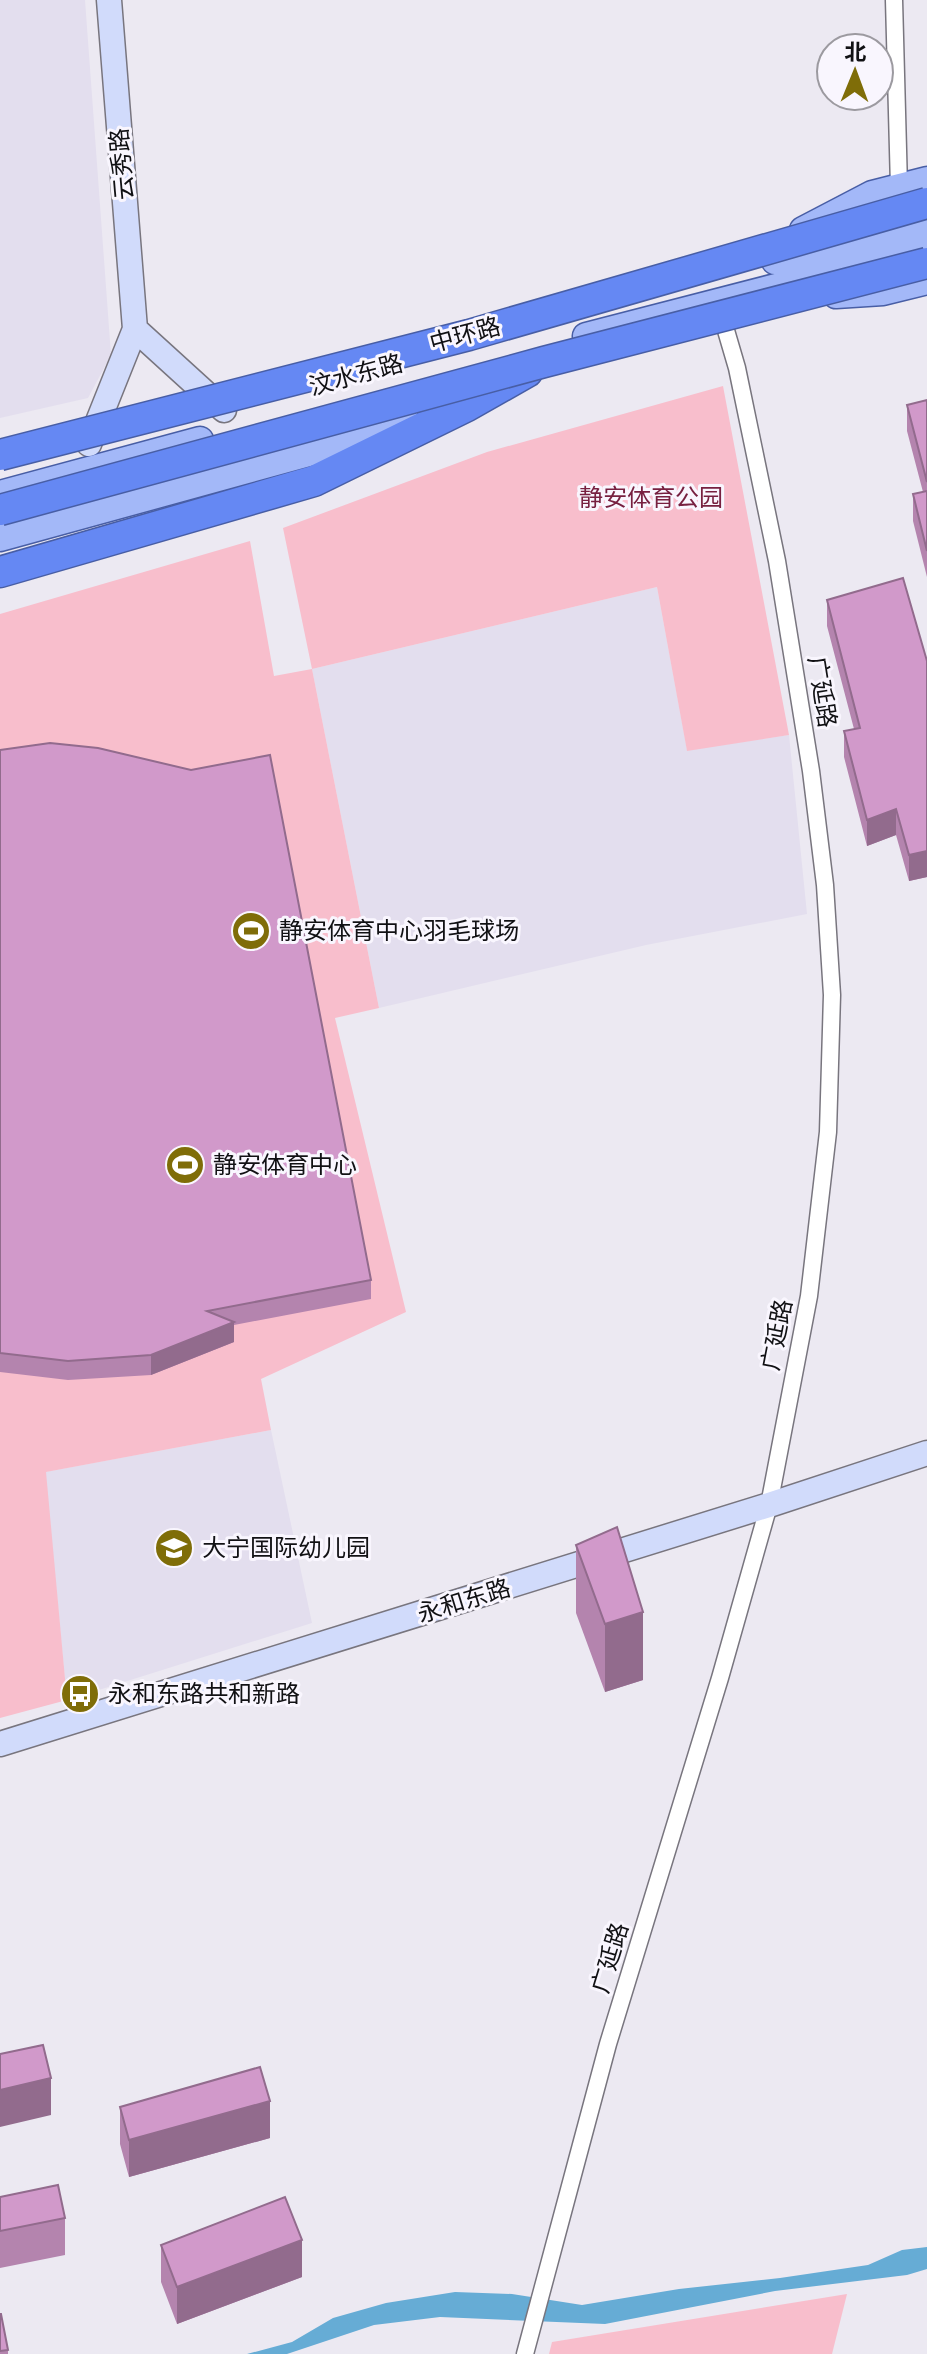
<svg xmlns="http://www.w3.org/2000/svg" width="927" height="2354" font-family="'IBM Plex Sans','Noto Sans SC',sans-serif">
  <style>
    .built { fill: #e3deee }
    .green { fill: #f8becc }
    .water { fill: #66acd5 }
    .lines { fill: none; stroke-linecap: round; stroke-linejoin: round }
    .street-casing { stroke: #78757e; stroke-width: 19 }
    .secondary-casing { stroke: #78757e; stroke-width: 27 }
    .primary-casing { stroke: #485ea5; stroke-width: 29 }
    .highway-casing { stroke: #485ea5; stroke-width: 33 }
    .street { stroke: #fff; stroke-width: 16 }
    .secondary { stroke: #d1dbfb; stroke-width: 24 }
    .primary { stroke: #a3b8f8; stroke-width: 26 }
    .highway { stroke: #6588f3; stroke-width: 30 }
    .highway-bridge-casing { stroke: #485ea5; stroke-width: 33; stroke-linecap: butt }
    .highway-bridge { stroke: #6588f3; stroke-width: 30 }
    .wall { fill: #b484ae }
    .shaded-wall { fill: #926b8d }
    .building { fill: #d199ca; stroke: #926b8d; stroke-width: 2 }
    .labels { text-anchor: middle; stroke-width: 6; stroke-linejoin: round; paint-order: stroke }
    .street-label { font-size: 24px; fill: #111114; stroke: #f9f6fe }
    .park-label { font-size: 24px; fill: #772040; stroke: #f9f6fe }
    .poi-label { font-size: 24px; fill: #111114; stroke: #f9f6fe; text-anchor: start }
  </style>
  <rect width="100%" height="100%" fill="#ece9f2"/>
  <path class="built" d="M 0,0 L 85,0 L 111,355 L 88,398 L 0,418 Z
    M 657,587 L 687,750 L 789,735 L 807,914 L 646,945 L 379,1008 L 312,669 Z
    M 271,1430 L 312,1623 L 67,1700 L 45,1472 Z"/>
  <path class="green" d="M 723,386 L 789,735 L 687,751 L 657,587 L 312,669 L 379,1008 L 335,1018 L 406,1312 L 261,1379 L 271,1430 L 46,1472 L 67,1700 L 0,1718 L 0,614 L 250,541 L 274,676 L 312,669 L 283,528 L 487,452 Z
    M 847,2294 L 832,2354 L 549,2354 L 552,2342 Z"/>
  <path class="water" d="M 927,2247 L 927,2269 L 907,2275 L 775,2291 L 605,2324 L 440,2317 L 374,2325 L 287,2354 L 247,2354 L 292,2342 L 333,2318 L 386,2303 L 455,2292 L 512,2294 L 582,2305 L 679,2289 L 780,2278 L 868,2265 L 902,2250 Z"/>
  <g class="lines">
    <defs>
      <path id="street" d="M 894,0 L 899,187
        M 525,2354 L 608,2044 L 720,1678 L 769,1505 L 809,1296 L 828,1132 L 832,995 L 825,885 L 811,771 L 777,561 L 737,368 L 720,310"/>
      <path id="secondary" d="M 135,329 L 224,410
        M 89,444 L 135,329 L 109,0
        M 0,1744 L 769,1505 L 927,1453"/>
      <path id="primary" d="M 803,230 L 872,194 L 927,180
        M 775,261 L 927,223
        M 836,295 L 883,292 L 927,281
        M 586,336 L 927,248
        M 0,494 L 200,440
        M 0,538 L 327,448 L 406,407"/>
      <path id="highway" d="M 0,572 L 314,481 L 467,406 L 527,372"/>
    </defs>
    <use href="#street" class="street-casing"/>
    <use href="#secondary" class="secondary-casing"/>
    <use href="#primary" class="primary-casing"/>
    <use href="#highway" class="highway-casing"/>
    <use href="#street" class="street"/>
    <use href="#secondary" class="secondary"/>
    <use href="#primary" class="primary"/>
    <use href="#highway" class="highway"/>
    <defs>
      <path id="highway-bridge" d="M 0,455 L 469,335 L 927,203
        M 0,510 L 544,362 L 927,263"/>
    </defs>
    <use href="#highway-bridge" class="highway-bridge-casing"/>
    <use href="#highway-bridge" class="highway-bridge"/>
  </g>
  <path class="wall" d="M 927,400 L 927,577 L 913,521 L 913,494 L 923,492 L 907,431 L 907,405 Z
    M 827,600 L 927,661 L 927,877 L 909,881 L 896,835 L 867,846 L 844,757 L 844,731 L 854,729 L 827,626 Z
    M 0,750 L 371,1280 L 371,1299 L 234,1325 L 234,1342 L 151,1375 L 68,1380 L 0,1372 Z
    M 576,1545 L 643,1680 L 605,1692 L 576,1613 Z
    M 120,2107 L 270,2138 L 129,2177 L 120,2144 Z
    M 0,2197 L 65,2218 L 65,2255 L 0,2268 Z
    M 161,2245 L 302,2277 L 177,2324 L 161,2282 Z
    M 0,2314 L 8,2350 L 8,2354 L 0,2354 Z"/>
  <path class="shaded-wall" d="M 896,809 L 896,835 L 867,846 L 867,820 Z
    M 927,851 L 927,877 L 909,881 L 909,855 Z
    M 234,1322 L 234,1342 L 151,1375 L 151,1355 Z
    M 643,1612 L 643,1680 L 605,1692 L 605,1624 Z
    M 51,2078 L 51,2115 L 0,2127 L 0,2090 Z
    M 270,2101 L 270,2138 L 129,2177 L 129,2140 Z
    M 302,2240 L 302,2277 L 177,2324 L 177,2287 Z"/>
  <path class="building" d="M 927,400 L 927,482 L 907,405 Z
    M 927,491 L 927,551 L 913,494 Z
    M 903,578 L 927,661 L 927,851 L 909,855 L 896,809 L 867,820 L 844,731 L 860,728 L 827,600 Z
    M 50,743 L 98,748 L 191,770 L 270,755 L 371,1280 L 207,1311 L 234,1322 L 151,1355 L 68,1361 L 0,1353 L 0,750 Z
    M 617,1527 L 643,1612 L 605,1624 L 576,1545 Z
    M 43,2045 L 51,2078 L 0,2090 L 0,2054 Z
    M 260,2067 L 270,2101 L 129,2140 L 120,2107 Z
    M 58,2185 L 65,2218 L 0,2231 L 0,2197 Z
    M 285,2197 L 302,2240 L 177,2287 L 161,2245 Z
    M 0,2314 L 1,2314 L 8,2350 L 0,2351 Z"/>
  <defs>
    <symbol id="stadium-disc" viewBox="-11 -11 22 22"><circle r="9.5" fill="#7f6d08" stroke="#f9f6fe"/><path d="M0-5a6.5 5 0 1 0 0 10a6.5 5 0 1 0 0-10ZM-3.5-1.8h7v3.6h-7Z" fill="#fff"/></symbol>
    <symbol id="school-disc" viewBox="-11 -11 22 22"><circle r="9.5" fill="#7f6d08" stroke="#f9f6fe"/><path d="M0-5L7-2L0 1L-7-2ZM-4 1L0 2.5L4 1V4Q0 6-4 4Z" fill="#fff"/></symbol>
    <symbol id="bus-disc" viewBox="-11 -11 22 22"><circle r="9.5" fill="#7f6d08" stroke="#f9f6fe"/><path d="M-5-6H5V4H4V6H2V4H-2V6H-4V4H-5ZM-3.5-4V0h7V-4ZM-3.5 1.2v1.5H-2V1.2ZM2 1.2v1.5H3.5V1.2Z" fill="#fff"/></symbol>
  </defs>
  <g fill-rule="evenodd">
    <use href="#stadium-disc" x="229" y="909" width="44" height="44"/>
    <use href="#stadium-disc" x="163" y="1143" width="44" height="44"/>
    <use href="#school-disc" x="152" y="1526" width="44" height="44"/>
    <use href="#bus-disc" x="58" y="1672" width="44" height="44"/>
  </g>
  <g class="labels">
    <g class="street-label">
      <text transform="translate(122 164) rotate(-95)" y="8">云秀路</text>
      <text transform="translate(465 335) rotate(-15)" y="8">中环路</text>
      <text transform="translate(356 375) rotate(-15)" y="8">汶水东路</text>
      <text transform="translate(822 692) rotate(81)" y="8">广延路</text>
      <text transform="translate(777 1335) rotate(-79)" y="8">广延路</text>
      <text transform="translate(464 1601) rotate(-17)" y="8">永和东路</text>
      <text transform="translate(610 1958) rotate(-73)" y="8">广延路</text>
    </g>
    <g class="park-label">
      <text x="651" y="506">静安体育公园</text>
    </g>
    <g class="poi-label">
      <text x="279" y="939">静安体育中心羽毛球场</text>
      <text x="213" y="1173">静安体育中心</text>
      <text x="202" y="1556">大宁国际幼儿园</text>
      <text x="108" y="1702">永和东路共和新路</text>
    </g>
  </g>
  <g transform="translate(855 72) rotate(1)"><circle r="38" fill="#f9f6fe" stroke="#9c9aa0" stroke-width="2"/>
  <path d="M0-6L14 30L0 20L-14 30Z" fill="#7f6d08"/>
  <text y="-12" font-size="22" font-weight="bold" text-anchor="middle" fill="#111114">北</text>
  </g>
</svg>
